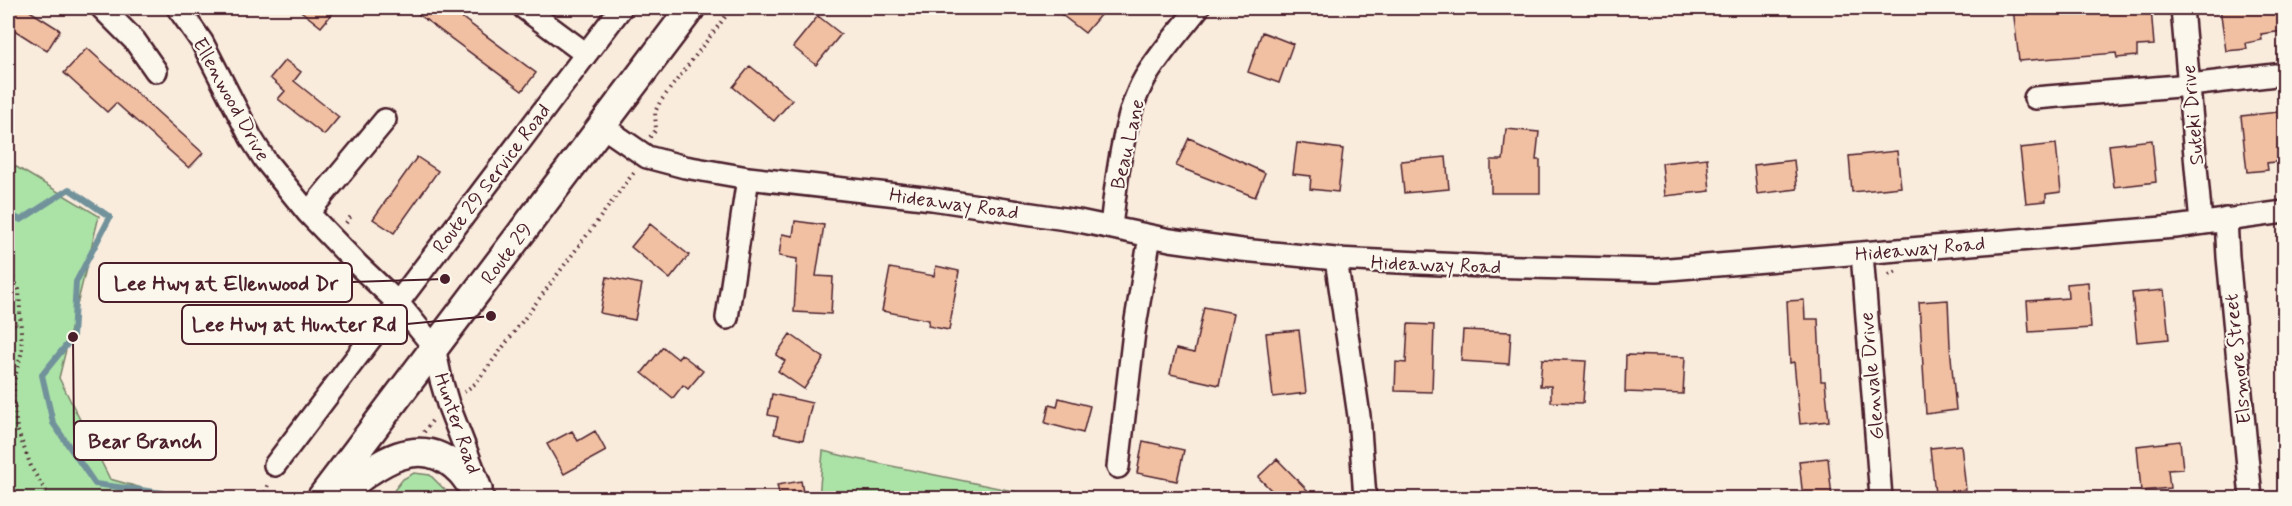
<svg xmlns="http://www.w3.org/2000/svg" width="2292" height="506" font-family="Mynerve,sans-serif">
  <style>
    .green { fill: #abe3a7; stroke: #7a8169; stroke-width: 1.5 }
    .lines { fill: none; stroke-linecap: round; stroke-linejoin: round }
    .stream { stroke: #72929b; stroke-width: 6 }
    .building { fill: #f1bfa2; stroke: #4a1f2b; stroke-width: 1.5 }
    .minor-casing { stroke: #4a1f2b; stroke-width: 26 }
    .major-casing { stroke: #4a1f2b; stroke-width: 32 }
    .path { stroke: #4a1f2b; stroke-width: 4; stroke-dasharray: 1.5 4.5; stroke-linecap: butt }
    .minor { stroke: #fbf7ec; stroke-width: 21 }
    .major { stroke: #fbf7ec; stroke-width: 27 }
    .labels { text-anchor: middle; stroke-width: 4.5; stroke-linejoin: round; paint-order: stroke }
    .street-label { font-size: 20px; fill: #4a1f2b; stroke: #fbf7ec }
    .leader { fill: none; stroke: #4a1f2b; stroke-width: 2 }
    .callout-dot { fill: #4a1f2b; stroke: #fbf7ec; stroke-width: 2 }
    .callout { fill: #fbf7ec; stroke: #4a1f2b; stroke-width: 2 }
    .callout-label { font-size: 21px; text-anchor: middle; font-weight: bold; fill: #4a1f2b }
  </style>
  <rect width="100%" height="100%" fill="#f9ecdd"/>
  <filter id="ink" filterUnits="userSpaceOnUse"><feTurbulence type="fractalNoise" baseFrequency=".0167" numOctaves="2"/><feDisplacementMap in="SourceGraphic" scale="12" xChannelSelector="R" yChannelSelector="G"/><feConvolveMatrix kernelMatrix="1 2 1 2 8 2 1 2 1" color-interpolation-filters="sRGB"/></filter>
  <g filter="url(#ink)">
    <path class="green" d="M 8,162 L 99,216 L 59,378 L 110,479 L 177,498 L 24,498 L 8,482 L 8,327 L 17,324 L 8,307 Z
      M 823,451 L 848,457 L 1047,498 L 819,498 Z
      M 414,473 L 430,475 L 453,498 L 388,498 L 403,479 Z"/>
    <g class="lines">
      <path class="stream" d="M 8,214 L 21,220 L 69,189 L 110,217 L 76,282 L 73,337 L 42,375 L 53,423 L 95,484 L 163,493 L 172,498"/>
    </g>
    <path class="building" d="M 8,8 L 25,8 L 60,30 L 47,51 L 8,26 Z
      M 297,8 L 337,8 L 321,27 Z
      M 410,8 L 449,8 L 536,73 L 522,91 Z
      M 1053,8 L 1106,8 L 1085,33 Z
      M 2013,8 L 2151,8 L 2154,45 L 2137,46 L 2137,56 L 2117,58 L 2116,53 L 2019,61 Z
      M 2220,8 L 2284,8 L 2284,31 L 2261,34 L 2262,40 L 2246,43 L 2247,49 L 2226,51 Z
      M 818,16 L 841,34 L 816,65 L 793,47 Z
      M 1262,32 L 1293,44 L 1279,83 L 1248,72 Z
      M 87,48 L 203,153 L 189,168 L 116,103 L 107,112 L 64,73 Z
      M 285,60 L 301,72 L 294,81 L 339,117 L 324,135 L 278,99 L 285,91 L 270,78 Z
      M 750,66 L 792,100 L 774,121 L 733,87 Z
      M 2278,112 L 2282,161 L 2267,163 L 2268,170 L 2247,172 L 2241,116 Z
      M 1506,129 L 1539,132 L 1536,160 L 1540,160 L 1540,193 L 1491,193 L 1491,160 L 1503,160 Z
      M 1189,138 L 1265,173 L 1255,197 L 1176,166 Z
      M 2152,140 L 2156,182 L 2114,187 L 2109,145 Z
      M 1297,143 L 1343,149 L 1338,192 L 1310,189 L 1311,176 L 1293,174 Z
      M 2056,144 L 2061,192 L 2046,194 L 2046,201 L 2026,203 L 2020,148 Z
      M 1897,151 L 1901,187 L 1852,192 L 1849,156 Z
      M 417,157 L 438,171 L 394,233 L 373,219 Z
      M 1446,157 L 1449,189 L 1404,193 L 1401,161 Z
      M 1707,158 L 1710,191 L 1665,196 L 1662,163 Z
      M 1794,160 L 1797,189 L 1757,194 L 1754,165 Z
      M 795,221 L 824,225 L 816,276 L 833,277 L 831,314 L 794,312 L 797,259 L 779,256 L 782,234 L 793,236 Z
      M 650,224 L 689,255 L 670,279 L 631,247 Z
      M 936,266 L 959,271 L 949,330 L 928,326 L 929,320 L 882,311 L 890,268 L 934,276 Z
      M 607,277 L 642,284 L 635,320 L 600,313 Z
      M 2088,282 L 2091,328 L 2029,332 L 2027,301 L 2068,298 L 2067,284 Z
      M 2164,290 L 2169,339 L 2137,342 L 2132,293 Z
      M 1804,300 L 1805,319 L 1818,319 L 1821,381 L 1825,381 L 1829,421 L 1800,424 L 1794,362 L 1790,363 L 1787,301 Z
      M 1948,300 L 1950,346 L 1956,410 L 1926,414 L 1919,302 Z
      M 1204,307 L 1234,313 L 1219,385 L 1170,374 L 1176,349 L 1194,353 Z
      M 1408,324 L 1434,325 L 1432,392 L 1395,391 L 1396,362 L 1406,363 Z
      M 1299,330 L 1306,393 L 1273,397 L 1266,333 Z
      M 1463,330 L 1511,332 L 1509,364 L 1461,361 Z
      M 790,334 L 824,358 L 804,389 L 778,371 L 785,361 L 776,355 Z
      M 663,347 L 678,359 L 681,354 L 703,371 L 688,389 L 683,385 L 673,398 L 642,373 Z
      M 1626,355 L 1685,357 L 1683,394 L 1625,392 Z
      M 1542,359 L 1586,361 L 1583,403 L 1551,402 L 1551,386 L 1540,386 Z
      M 772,394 L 812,403 L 803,440 L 774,434 L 778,417 L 768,415 Z
      M 1059,398 L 1090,406 L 1083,433 L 1045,423 L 1049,405 L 1057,407 Z
      M 572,431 L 578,441 L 595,431 L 606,451 L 564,474 L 547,444 Z
      M 1143,441 L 1184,450 L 1177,481 L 1137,473 Z
      M 2180,441 L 2183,469 L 2168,470 L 2170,488 L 2141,491 L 2137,446 Z
      M 1961,445 L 1966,490 L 1935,494 L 1930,448 Z
      M 1828,458 L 1832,498 L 1803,498 L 1799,461 Z
      M 1277,459 L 1315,498 L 1279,498 L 1258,477 Z
      M 801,481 L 804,498 L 780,498 L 777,485 Z"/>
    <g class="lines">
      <defs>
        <path id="minor" d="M 102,8 L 135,41 L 156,71
          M 178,8 L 202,42 L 251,138 L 265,160 L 308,213 L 358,265 L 398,303 L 434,347 L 441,380 L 448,404 L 481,489
          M 524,8 L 586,54
          M 2182,8 L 2201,223
          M 2035,98 L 2190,85 L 2284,74
          M 602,126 L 647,157 L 685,167 L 748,178 L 932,199 L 1079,221 L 1170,240 L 1242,250 L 1336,259 L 1483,266 L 1657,270 L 2175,227 L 2284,212
          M 308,213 L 385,120
          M 2226,219 L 2228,257 L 2251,498
          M 1111,227 C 1116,183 1123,116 1145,78 C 1160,53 1180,31 1198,8
          M 1862,253 L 1881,498
          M 1336,259 L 1359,416 L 1365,498
          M 727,318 L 748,178
          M 275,465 L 621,8
          M 1118,467 L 1134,332 L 1150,236"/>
        <path id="major" d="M 321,498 L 691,8
          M 335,498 C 371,469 417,427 461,472 C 468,480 474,490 480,498"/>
      </defs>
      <use href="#minor" class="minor-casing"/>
      <use href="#major" class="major-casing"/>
      <path class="path" d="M 650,137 L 656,130 L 655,112 L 660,102 L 732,8
        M 346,223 L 351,216
        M 8,267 L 19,290 L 22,351 L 14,381 L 14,404 L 17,429 L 32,469 L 50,498
        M 1889,275 L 1899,270
        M 464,392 L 476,383 L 635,171
        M 424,432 L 434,418
        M 263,498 L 269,482"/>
      <use href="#minor" class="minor"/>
      <use href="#major" class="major"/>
    </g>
  </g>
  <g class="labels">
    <g class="street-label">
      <text transform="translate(232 99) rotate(61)" y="7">Ellenwood Drive</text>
      <text transform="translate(2192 115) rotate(-95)" y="7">Suteki Drive</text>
      <text transform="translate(1127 144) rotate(-77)" y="7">Beau Lane</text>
      <text transform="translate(491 178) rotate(-53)" y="7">Route 29 Service Road</text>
      <text transform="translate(954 203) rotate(8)" y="7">Hideaway Road</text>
      <text transform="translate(1920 248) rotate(-5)" y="7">Hideaway Road</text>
      <text transform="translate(506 253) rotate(-53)" y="7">Route 29</text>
      <text transform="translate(1436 264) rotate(2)" y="7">Hideaway Road</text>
      <text transform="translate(2237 359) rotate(-96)" y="7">Elsmore Street</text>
      <text transform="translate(1871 376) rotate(-95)" y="7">Glenvale Drive</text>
      <text transform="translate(458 423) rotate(71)" y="7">Hunter Road</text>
    </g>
  </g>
  <path class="leader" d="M445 279L352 282M491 316L407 324M73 337L74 440"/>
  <g class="callout-dot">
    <circle cx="445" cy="279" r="6"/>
    <circle cx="491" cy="316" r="6"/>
    <circle cx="73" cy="337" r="6"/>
  </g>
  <g class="callout">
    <rect x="99" y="263" width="253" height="39" rx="6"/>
    <rect x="182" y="305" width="225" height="39" rx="6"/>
    <rect x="74" y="421" width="142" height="39" rx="6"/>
  </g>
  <g class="callout-label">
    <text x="226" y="290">Lee Hwy at Ellenwood Dr</text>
    <text x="294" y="331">Lee Hwy at Hunter Rd</text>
    <text x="145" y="448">Bear Branch</text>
  </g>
  <rect width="2292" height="506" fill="none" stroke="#fbf7ec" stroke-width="30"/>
  <rect x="15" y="15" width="2262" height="476" fill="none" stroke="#4a1f2b" stroke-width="2" filter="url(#ink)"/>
</svg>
